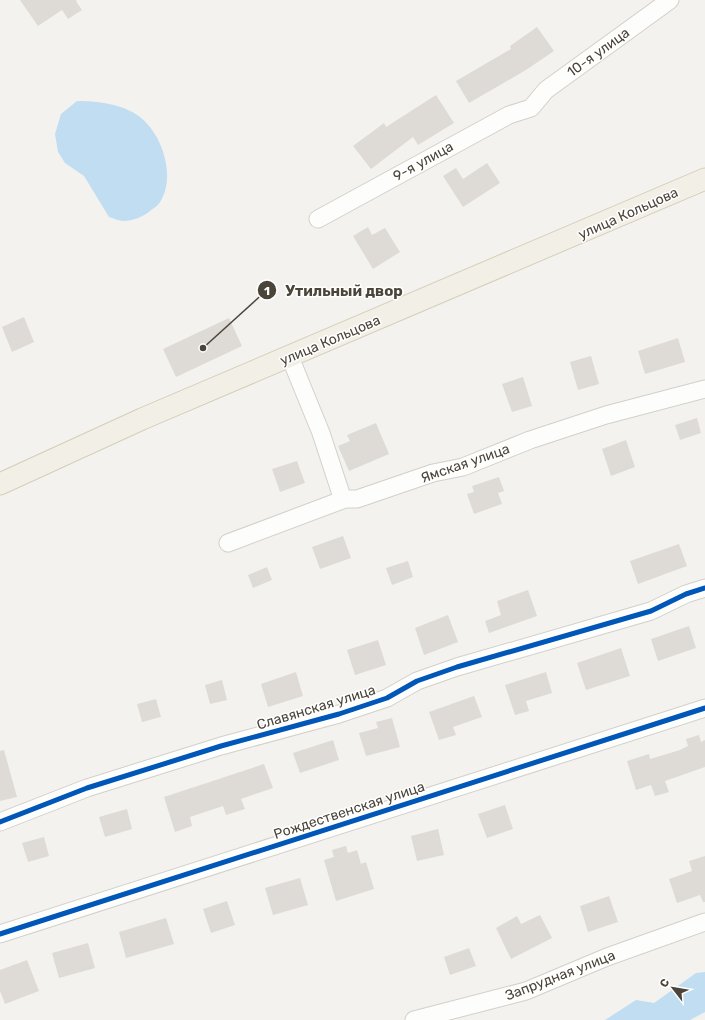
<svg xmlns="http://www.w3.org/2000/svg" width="705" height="1020" font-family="Rubik,sans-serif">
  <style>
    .water { fill: #c0ddf1 }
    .building { fill: #dedbd6 }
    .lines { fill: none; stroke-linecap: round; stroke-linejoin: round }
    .minor-casing { stroke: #d2d0cb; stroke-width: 19 }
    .major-casing { stroke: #d6cebb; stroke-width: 23 }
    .minor { stroke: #fdfdfc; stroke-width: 17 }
    .major { stroke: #f2efe6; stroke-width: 21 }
    .cycleway-casing { stroke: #fff; stroke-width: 8 }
    .cycleway { stroke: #0057b8; stroke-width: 5 }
    .labels { text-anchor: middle; stroke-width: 3; stroke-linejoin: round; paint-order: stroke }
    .street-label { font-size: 14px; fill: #4b4439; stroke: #fff }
    .leader { fill: none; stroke: #4b4439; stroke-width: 1.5 }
    .callout-dot { fill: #4b4439; stroke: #fff; stroke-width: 1.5 }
    .mark-label { font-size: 12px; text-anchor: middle; font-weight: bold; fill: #fff }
    .callout-label { font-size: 15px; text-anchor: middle; font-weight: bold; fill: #4b4439; stroke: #fff; stroke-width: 3; stroke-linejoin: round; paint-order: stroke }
  </style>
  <rect width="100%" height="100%" fill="#f4f2ee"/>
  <path class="water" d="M 77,101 C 98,101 123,104 140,117 C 163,135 176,177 160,202 C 158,206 152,209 149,212 C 142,217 132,221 124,221 C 119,221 113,218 109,217 L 84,176 L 65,163 L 58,152 L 55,134 L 61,114 Z
    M 705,972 L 705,1012 L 690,1020 L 605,1020 L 636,1000 L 654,1003 L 696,973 Z"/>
  <path class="building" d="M 20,0 L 77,0 L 76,1 L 82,10 L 68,19 L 62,10 L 38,26 Z
    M 537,27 L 554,51 L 526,70 L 469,103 L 456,81 L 511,49 L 510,46 Z
    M 436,95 L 454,123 L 418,145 L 413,137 L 371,169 L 353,146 L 384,123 L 386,127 Z
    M 487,163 L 500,183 L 463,207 L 443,176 L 456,168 L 463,179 Z
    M 368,227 L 372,235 L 385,228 L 400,252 L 373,269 L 353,236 Z
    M 24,317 L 34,342 L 12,352 L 2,327 Z
    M 229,318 L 242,346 L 176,377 L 163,349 Z
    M 678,338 L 685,362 L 645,374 L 638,351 Z
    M 591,356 L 599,384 L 578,390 L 570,362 Z
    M 523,377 L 532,406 L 512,412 L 502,384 Z
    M 697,418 L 701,433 L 680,440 L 675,425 Z
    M 376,423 L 389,454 L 349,471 L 338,446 L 350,441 L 347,435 Z
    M 626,440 L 635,467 L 611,476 L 602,449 Z
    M 297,461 L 305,483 L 280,492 L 272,469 Z
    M 499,477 L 504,491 L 498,493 L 502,504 L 474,514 L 467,494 L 474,492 L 472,486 Z
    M 343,536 L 351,558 L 320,569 L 312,547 Z
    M 679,544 L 687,566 L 638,584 L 630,561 Z
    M 408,561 L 413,577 L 392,585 L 386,568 Z
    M 267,567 L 272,580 L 253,588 L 248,575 Z
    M 528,590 L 537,616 L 489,633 L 485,621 L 501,615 L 497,601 Z
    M 448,615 L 458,642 L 424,655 L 415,628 Z
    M 689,626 L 696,648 L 658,661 L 651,639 Z
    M 378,640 L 386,665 L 355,675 L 347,650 Z
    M 621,648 L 630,676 L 586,690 L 577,663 Z
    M 296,672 L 303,696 L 268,707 L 261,684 Z
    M 546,672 L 552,693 L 526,701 L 529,711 L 515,715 L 505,685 Z
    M 222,680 L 227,700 L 210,704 L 205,685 Z
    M 474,696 L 482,717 L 453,727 L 456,735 L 439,740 L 429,712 Z
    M 156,699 L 161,717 L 142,722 L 137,704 Z
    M 392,718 L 400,747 L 366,756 L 359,733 L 378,728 L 376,722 Z
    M 699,735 L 701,742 L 705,740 L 705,767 L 665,781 L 669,792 L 655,796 L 651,785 L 636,790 L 627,761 L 649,754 L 650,759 L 680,750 L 688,746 L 686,739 Z
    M 333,740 L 339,760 L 300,773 L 293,753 Z
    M 4,750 L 17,797 L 0,801 L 0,751 Z
    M 264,764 L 273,788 L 241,799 L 245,809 L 226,815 L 223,806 L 190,817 L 192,826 L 175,832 L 164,797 Z
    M 505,805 L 513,829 L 487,838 L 478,814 Z
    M 127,809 L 132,829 L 105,837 L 99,817 Z
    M 438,829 L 444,855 L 417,861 L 411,836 Z
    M 44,837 L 49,856 L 28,862 L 22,843 Z
    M 346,846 L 348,853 L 357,850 L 361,864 L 366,862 L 374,889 L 336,901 L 324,860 L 334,857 L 332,850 Z
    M 705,856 L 705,902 L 703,902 L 700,895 L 677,903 L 669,879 L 692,871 L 689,861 Z
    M 300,878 L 308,905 L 273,915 L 265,888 Z
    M 609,896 L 618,922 L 588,932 L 580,906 Z
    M 227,901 L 235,925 L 211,933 L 203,909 Z
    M 540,915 L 552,938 L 511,959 L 496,928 L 517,916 L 521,924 Z
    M 166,918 L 174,944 L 126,958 L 119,932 Z
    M 88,943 L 95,968 L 59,978 L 52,953 Z
    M 469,948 L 476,966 L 450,975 L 444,957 Z
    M 27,960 L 39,991 L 5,1004 L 0,991 L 0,970 Z"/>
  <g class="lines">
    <defs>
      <path id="minor" d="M 318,219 L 509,115 L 531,108 L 546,90 L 670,0
        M 290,357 L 321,433 L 341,494 L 345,499
        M 228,543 L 345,499 L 357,499 L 433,473 L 463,467 L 530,440 L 606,415 L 705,389
        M 0,822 L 87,788 L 221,746 L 339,714 L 387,698 L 417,681 L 457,667 L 651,611 L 686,594 L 705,588
        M 0,934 L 705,708
        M 414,1020 L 526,991 L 607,957 L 705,922"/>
      <path id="major" d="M 0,484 L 142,419 L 705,179"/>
    </defs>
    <use href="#minor" class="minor-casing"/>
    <use href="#major" class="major-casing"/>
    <use href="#minor" class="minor"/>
    <use href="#major" class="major"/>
    <defs>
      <path id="cycleway" d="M 0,822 L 87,788 L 221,746 L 339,714 L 387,698 L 417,681 L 457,667 L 651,611 L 686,594 L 705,588
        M 0,934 L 705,708"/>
    </defs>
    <use href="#cycleway" class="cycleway-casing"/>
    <use href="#cycleway" class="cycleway"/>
  </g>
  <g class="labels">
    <g class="street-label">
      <text transform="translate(598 52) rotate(-36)" y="5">10-я улица</text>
      <text transform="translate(423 161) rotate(-29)" y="5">9-я улица</text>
      <text transform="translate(628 213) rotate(-24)" y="5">улица Кольцова</text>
      <text transform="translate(330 340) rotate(-23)" y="5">улица Кольцова</text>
      <text transform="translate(465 463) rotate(-19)" y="5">Ямская улица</text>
      <text transform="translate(316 707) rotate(-17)" y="5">Славянская улица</text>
      <text transform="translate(349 810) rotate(-18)" y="5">Рождественская улица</text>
      <text transform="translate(560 975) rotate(-21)" y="5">Запрудная улица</text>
    </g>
  </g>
  <path class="leader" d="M203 348L267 290"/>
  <g class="callout-dot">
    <circle cx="203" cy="348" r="4"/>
    <circle cx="267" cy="290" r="10"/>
  </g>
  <g class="mark-label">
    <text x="267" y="295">1</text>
  </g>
  <g class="callout-label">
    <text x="344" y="296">Утильный двор</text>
  </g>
  <g transform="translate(673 988) rotate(301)" stroke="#ffffff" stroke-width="3" paint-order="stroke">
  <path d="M0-3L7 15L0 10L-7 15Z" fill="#4b4439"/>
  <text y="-6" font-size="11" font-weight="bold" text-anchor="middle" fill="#4b4439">С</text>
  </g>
</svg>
